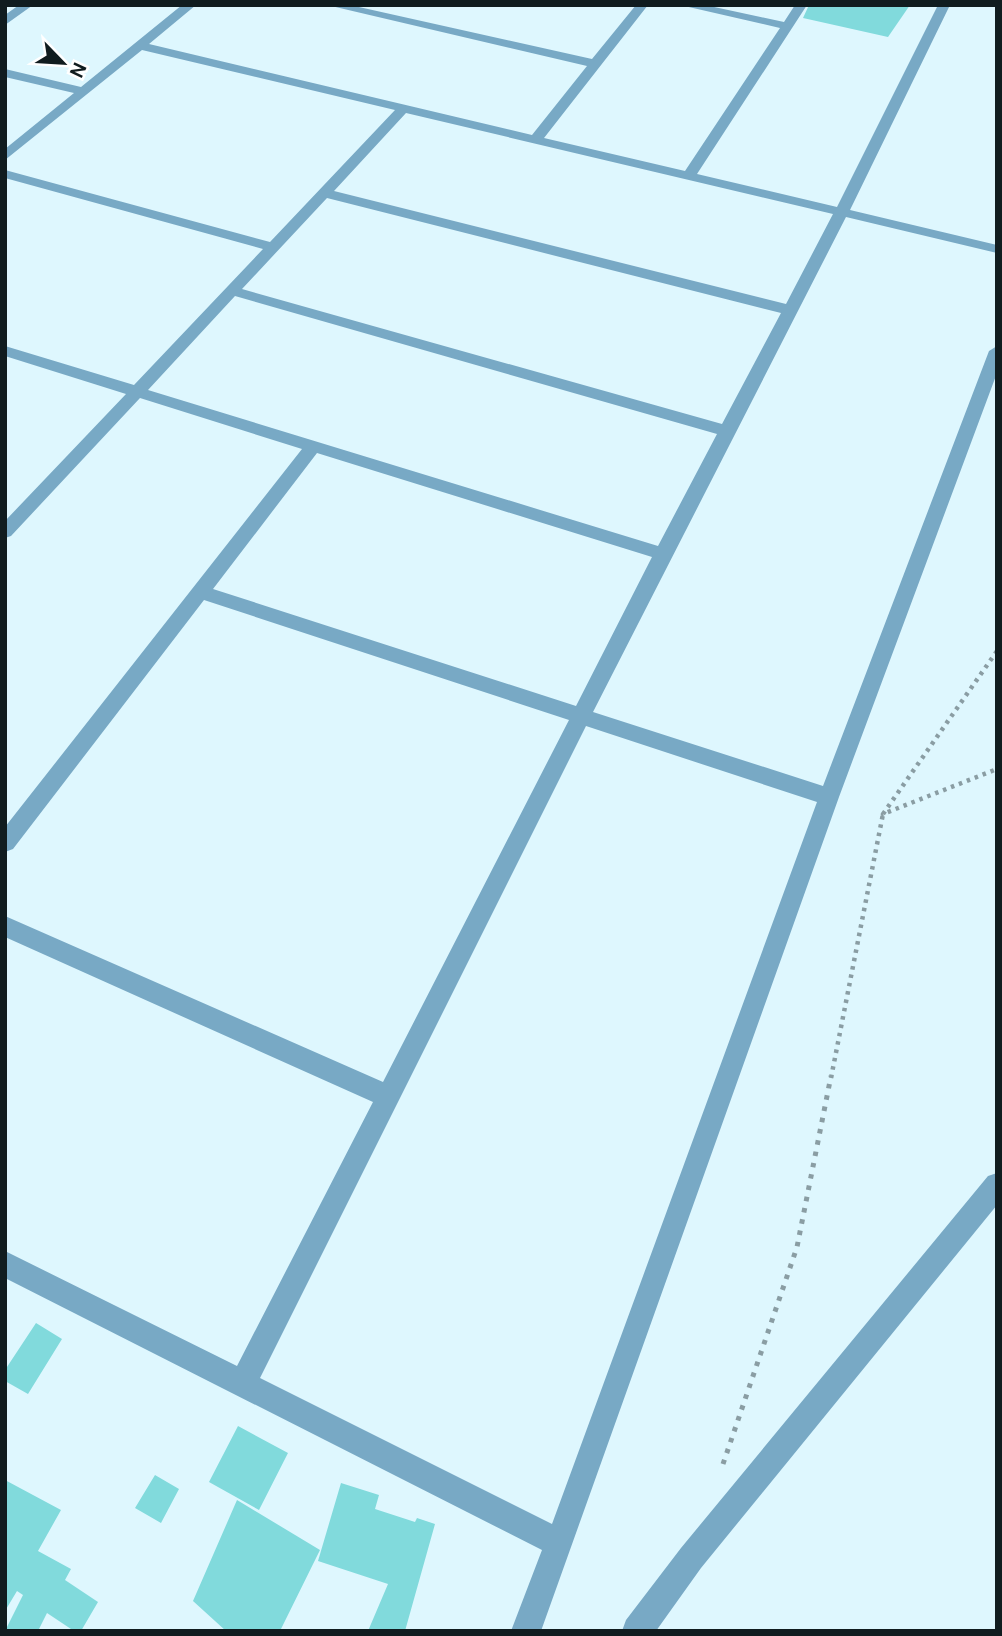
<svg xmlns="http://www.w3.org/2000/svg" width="1002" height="1636" font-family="'DM Sans',sans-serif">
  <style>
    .building { fill: #81dadc }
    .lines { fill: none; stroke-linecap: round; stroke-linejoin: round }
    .path-far1 { stroke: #8a9da3; stroke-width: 4.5; stroke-dasharray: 3.5 5; stroke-linecap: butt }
    .path { stroke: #8a9da3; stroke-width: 5; stroke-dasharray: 4.5 7; stroke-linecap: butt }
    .minor { fill: #78a9c5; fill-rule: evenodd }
  </style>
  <rect width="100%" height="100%" fill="#def7fe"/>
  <path class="building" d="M 809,5 L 910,5 L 888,37 L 803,18 Z
    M 36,1323 L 62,1339 L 28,1394 L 5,1381 L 5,1370 Z
    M 238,1426 L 288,1453 L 259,1510 L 209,1482 Z
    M 155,1475 L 179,1489 L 161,1523 L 135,1508 Z
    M 5,1480 L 61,1510 L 38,1551 L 71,1569 L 65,1580 L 98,1602 L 81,1631 L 74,1631 L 47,1613 L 38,1631 L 5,1631 L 23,1595 L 17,1591 L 5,1611 Z
    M 341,1483 L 379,1495 L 375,1509 L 415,1522 L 417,1518 L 435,1524 L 405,1631 L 368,1631 L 388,1584 L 318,1561 Z
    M 237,1500 L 320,1550 L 280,1631 L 226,1631 L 193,1601 Z"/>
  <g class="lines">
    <path class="path-far1" d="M 997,651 L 883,814 L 997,769
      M 831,1078 L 883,814"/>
    <path class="path" d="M 723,1464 L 797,1247 L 831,1076"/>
    <path class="minor" d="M 19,5 L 33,5 L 5,25 L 5,15 Z
      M 182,5 L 196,5 L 149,44 L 532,135 L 587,66 L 327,5 L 350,5 L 592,59 L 636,5 L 648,5 L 544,138 L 685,171 L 780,28 L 680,5 L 705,5 L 784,22 L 795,5 L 807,5 L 697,174 L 837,207 L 938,5 L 950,5 L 850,210 L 997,245 L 997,253 L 846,217 L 593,712 L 823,786 L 989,351 L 997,346 L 997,373 L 839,797 L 541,1631 L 511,1631 L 542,1550 L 5,1278 L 5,1251 L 237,1366 L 373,1102 L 5,937 L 5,916 L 383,1082 L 569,720 L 204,600 L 13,849 L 5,852 L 5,827 L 302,449 L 140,398 L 11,536 L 5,538 L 5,521 L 126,394 L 5,356 L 5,346 L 134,385 L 263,249 L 5,178 L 5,170 L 270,242 L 395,110 L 142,50 L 5,160 L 5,149 L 74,93 L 5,77 L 5,69 L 81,87 ZM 406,113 L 833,214 L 786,304 L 334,191 ZM 327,198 L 781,313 L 722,424 L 242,289 ZM 235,296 L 717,434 L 658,546 L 148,390 ZM 317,453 L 652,557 L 576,706 L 213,589 ZM 586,726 L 817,802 L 552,1524 L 260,1378 Z
      M 997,1173 L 997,1205 L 701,1568 L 656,1631 L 622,1631 L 626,1620 L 681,1548 L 988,1176 Z"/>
  </g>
  <rect width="1002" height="1636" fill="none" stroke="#101c1f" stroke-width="14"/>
  <g transform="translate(63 63) rotate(115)" stroke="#ffffff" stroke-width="5" paint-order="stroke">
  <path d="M0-5L12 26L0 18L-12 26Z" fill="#101c1f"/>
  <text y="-10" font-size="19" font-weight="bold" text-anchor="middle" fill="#101c1f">N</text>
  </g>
</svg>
